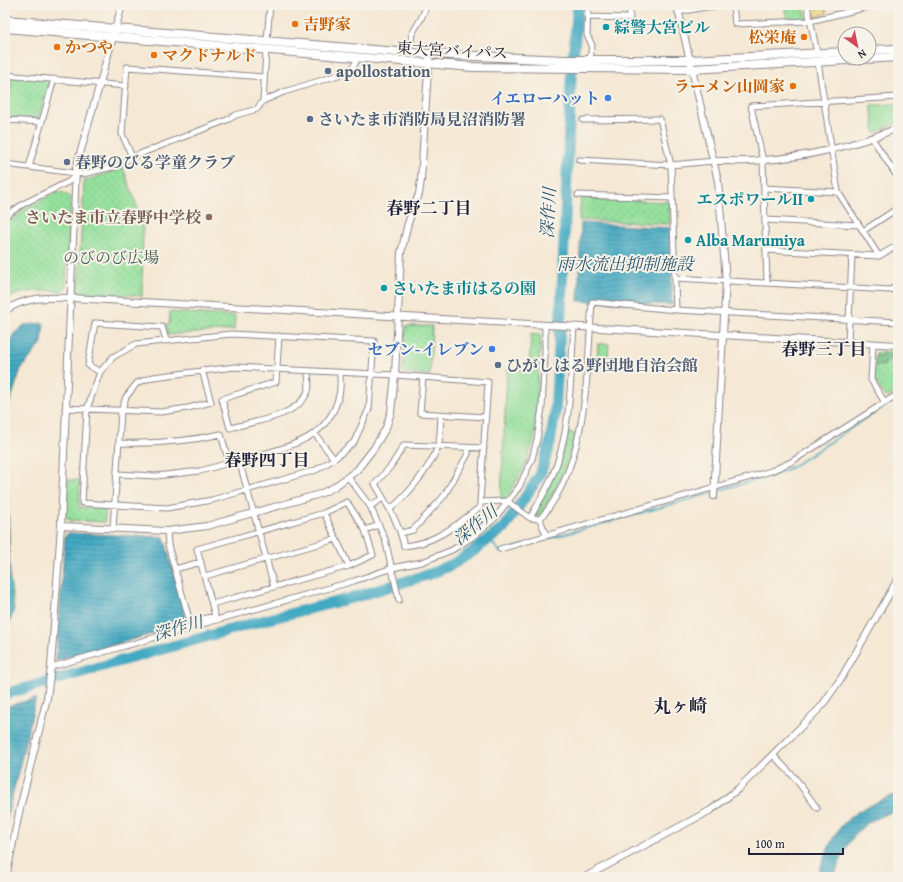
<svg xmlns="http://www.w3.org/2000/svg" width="903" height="882" font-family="'Gentium Book Plus','Noto Serif JP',serif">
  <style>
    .grass { fill: url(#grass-dots); stroke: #5b816c }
    .forest { fill: url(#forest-firs); stroke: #4c7060 }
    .sand { fill: url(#sand-dots); stroke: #887e6c }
    .garden { fill: url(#garden-furrows); stroke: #5b816c }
    .pitch { fill: #94e09c; stroke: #5b816c }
    .water { fill: url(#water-rules); stroke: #32667e }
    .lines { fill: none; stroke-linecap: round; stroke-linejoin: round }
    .stream { stroke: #42a9c2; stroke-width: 2 }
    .river { stroke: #42a9c2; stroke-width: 11 }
    .minor-casing { stroke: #8c8588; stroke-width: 7 }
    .tertiary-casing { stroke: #8c8588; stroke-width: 8 }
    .trunk-casing { stroke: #8c8588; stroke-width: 10 }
    .minor { stroke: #fff; stroke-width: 5 }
    .tertiary { stroke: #fff; stroke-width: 6 }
    .trunk { stroke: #fff; stroke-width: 8 }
    .food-dot { fill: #e8710a; stroke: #f7f3e8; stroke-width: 1.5 }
    .culture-dot { fill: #0f9aa8; stroke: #f7f3e8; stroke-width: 1.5 }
    .service-dot { fill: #5c6f8a; stroke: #f7f3e8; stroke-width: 1.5 }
    .shop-dot { fill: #3f7fe0; stroke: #f7f3e8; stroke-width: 1.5 }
    .education-dot { fill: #8d6e63; stroke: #f7f3e8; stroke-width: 1.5 }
    .labels { text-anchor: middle; stroke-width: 4; stroke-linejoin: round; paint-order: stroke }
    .food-label { font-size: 16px; font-weight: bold; fill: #c56008; stroke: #f7f3e8; text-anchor: start }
    .culture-label { font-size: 16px; font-weight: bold; fill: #0d838f; stroke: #f7f3e8; text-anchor: start }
    .street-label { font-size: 16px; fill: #22223b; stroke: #f7f3e8 }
    .service-label { font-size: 16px; font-weight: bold; fill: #4e5e75; stroke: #f7f3e8; text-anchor: start }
    .shop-label { font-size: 16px; font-weight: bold; fill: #366cbe; stroke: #f7f3e8; text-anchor: end }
    .education-label { font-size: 16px; font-weight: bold; fill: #785e54; stroke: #f7f3e8; text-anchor: end }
    .park-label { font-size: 16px; fill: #445b58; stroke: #f7f3e8 }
    .neighbourhood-label { font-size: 17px; font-weight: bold; fill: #22223b; stroke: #f7f3e8 }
    .water-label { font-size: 17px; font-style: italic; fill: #2f5871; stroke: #f7f3e8 }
    .quarter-label { font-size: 18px; font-weight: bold; fill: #22223b; stroke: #f7f3e8 }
  </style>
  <defs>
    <pattern id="grass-dots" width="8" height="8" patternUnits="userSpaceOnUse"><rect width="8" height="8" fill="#94e09c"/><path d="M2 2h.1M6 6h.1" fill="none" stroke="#7fc087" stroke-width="1.8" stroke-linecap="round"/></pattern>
    <pattern id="forest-firs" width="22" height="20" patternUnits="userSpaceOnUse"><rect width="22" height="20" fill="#77be84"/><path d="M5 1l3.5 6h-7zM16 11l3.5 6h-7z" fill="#619a6d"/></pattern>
    <pattern id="sand-dots" width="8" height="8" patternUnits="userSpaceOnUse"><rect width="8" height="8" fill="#eeda9e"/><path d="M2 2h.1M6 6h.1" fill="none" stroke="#ccbb89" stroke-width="1.8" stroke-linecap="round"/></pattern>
    <pattern id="garden-furrows" width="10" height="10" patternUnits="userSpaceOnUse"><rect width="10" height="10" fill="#94e09c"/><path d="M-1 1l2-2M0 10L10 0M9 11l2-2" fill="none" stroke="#7fc087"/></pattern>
    <pattern id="water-rules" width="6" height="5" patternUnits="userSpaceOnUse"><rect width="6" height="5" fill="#42a9c2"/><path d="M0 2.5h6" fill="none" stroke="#37899f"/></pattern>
  </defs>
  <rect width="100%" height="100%" fill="#f7f3e8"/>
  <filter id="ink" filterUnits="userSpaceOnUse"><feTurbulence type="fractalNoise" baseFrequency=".025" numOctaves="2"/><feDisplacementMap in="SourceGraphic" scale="8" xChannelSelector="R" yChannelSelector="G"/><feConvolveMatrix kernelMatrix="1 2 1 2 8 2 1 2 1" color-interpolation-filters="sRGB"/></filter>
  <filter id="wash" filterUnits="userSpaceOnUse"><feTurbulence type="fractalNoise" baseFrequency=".012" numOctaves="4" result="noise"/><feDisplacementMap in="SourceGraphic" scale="16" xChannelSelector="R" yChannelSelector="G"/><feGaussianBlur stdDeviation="0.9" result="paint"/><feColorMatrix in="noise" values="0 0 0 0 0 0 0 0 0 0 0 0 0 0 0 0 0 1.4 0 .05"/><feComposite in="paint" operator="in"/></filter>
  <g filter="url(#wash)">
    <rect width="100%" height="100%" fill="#f5e8d4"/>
    <path class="grass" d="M 12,77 L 51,80 L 38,119 L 6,117 Z
      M 898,104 L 898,122 L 875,133 L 871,105 Z
      M 123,168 L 143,222 L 142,296 L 78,292 L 84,181 Z
      M 59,191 L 71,197 L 66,287 L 62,291 C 43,291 21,289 5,300 L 5,224 L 30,206 Z
      M 581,198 L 669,202 L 670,224 L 579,220 Z
      M 170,312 L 235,316 L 234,330 L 168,335 L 166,325 L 169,324 Z
      M 406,326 L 432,326 L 430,375 L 403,373 Z
      M 531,334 L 541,335 L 534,440 L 525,467 L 506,499 L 501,499 L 507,369 L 529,370 Z
      M 876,352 L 898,353 L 898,391 L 889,397 L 885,396 L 874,380 Z
      M 568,432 L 575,434 C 567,466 557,489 539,516 L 534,516 L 563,450 Z
      M 67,480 L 80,480 L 79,507 L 105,509 L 105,522 L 69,520 L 65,515 Z"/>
    <path class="forest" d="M 882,351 L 898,352 L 898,356 L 892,357 L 883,366 L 874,365 L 875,356 L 882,355 Z"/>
    <path class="sand" d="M 810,5 L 826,5 L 827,14 L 815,18 L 812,16 Z"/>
    <path class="garden" d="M 784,5 L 803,5 L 807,19 L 787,20 Z"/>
    <path class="pitch" d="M 598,344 L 609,344 L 607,367 L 597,366 Z"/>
    <path class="water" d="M 581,223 L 671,228 L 672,305 L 578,301 Z
      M 44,323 L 42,343 L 21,369 L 5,417 L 5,348 L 14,334 L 24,325 Z
      M 5,478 L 8,489 L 10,579 L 14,610 L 9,624 L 5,626 Z
      M 68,533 L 164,537 L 188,624 L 56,661 L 65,536 Z
      M 36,698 L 5,826 L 5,707 Z
      M 898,794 L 898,810 C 857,822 848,839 834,877 L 817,877 C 836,824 844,813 898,794 Z"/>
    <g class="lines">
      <path class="stream" d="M 716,491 L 773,475 L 792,467 L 897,398
        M 489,539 L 500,552 L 712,493"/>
      <path class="river" d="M 5,694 L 261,621 L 352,598 L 433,573 L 455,563 L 472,552 L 505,527 L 540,475 L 550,443 L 555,413 L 561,312 L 571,81 L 578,5"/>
    </g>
  </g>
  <g filter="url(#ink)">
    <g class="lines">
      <defs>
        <path id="minor" d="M 588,5 L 587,35 L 592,45 L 590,60
          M 733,5 L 735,24 L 810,21 L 876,5
          M 807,5 L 817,53
          M 678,12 L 706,7 L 733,5
          M 587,17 L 630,18 L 629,5
          M 267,40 L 270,5
          M 410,53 C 411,47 411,38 412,34 C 417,24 424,17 426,5
          M 818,62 L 838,192 L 879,256
          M 5,75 L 126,86
          M 263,101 L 266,50
          M 5,120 L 41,122
          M 583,120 L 660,119 L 671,165 L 676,310
          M 872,138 L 898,178
          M 132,157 L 122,134 L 127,67 L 264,77
          M 579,160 L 671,165 L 714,161
          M 5,164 L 83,174 L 117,166 L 132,157 L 227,120 L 236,115 L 257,109 L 263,101 L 284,92 L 351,71 L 358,58
          M 29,167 L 54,79
          M 764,188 L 838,192
          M 578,195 L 672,198
          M 5,216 L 25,203 L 70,181 L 76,174
          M 765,220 L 859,225
          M 863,231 L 898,208
          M 766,250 L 879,256 L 898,245
          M 675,278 L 890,290 L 898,285
          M 767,283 L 763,161 L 751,106 L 898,97
          M 231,334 L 374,341 L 369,409 L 354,442 L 334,459 L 316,470 L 212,500 L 167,508 L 82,503 L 87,409 L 100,372 L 113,357 L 136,344 Z
          M 279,336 L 276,382 L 222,399 L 230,428 C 255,421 298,417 308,391 C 310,385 308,378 308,372
          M 848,342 L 852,255
          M 873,344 L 871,380 L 884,401
          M 100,372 L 88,365 L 95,323 L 162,327 L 166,340
          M 423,377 L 420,413 L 485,417
          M 65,408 L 161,412 L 188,408 L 211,402 L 202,370
          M 315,434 L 334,459
          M 117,474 L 156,476 L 200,471 L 229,463 L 221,434 C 186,442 154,444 119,443
          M 348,477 L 370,506 L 385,539 L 399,600
          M 507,501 L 530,518 L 540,519
          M 480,502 L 507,501
          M 370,506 L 383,498
          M 390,509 C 407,497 432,465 438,446 C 441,437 440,424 441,415
          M 324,513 L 349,566
          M 530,518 C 538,504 546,491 552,477 C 572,430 570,377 574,327
          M 540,519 C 588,466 587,370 592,302 L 676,310 L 898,322
          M 540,519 L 546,535
          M 113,528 L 121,412 L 126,397 L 137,383 L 153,377 L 235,367 L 395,375 L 488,382 L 480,502 L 480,507 C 457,525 434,544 404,546 C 399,523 387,504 375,484 L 391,466 L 404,445 L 484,448
          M 365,530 L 379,525
          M 167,531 L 168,545 L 190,622 L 215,616 C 209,593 203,571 197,549 L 324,513 L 347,502 L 365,530 L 373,555 L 349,566 L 212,604
          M 401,533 L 413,530 L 444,496 L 468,454 L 468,448
          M 500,549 L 771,471 L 791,462 L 898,394
          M 175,569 L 201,562
          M 205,576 L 336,539
          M 274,587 L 239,460 C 280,448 328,444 339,395 C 341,388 340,380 340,373
          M 51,667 L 354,581 L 392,568 L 422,562 L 452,550 L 471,538 L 495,518 L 519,487 L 532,459 L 537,439 L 542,408 L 545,354 L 545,325
          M 773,755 L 795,778 L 817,808"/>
        <path id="tertiary" d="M 677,5 L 718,181 L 726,281 L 714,496
          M 714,161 C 730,161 747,162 763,160 C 810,157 855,145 898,128
          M 5,311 C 24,297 48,297 71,298 L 898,345
          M 61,526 L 167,531 L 207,526 L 320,494 L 334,487 L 357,470 L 374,448 L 386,428 L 391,412 L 395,375 L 401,253 L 408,223 L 419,194 L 421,180 L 429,54
          M 6,877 L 20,808 L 47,698 L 51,667 L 61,526 L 76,168 L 122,5
          M 585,877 L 711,810 L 738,789 L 821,707 L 842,677 L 898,579"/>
        <path id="trunk" d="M 5,20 L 410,53 L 565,60 L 690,60 L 845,52
          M 5,28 L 473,67 L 692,69 L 898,57
          M 869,50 L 898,49"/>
      </defs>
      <use href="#minor" class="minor-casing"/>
      <use href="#tertiary" class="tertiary-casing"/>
      <use href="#trunk" class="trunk-casing"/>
      <use href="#minor" class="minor"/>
      <use href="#tertiary" class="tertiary"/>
      <use href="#trunk" class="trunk"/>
    </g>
  </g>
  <g class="food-dot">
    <circle cx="295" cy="24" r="4"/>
    <circle cx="804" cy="37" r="4"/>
    <circle cx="57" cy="47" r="4"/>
    <circle cx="154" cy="55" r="4"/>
    <circle cx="793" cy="86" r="4"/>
  </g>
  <g class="culture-dot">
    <circle cx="606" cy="27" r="4"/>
    <circle cx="811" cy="199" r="4"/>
    <circle cx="688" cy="240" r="4"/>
    <circle cx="384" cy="288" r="4"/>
  </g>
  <g class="service-dot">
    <circle cx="328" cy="71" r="4"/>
    <circle cx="310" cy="119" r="4"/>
    <circle cx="67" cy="162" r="4"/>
    <circle cx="498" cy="365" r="4"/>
  </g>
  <g class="shop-dot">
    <circle cx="608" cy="98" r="4"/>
    <circle cx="492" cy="349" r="4"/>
  </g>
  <circle class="education-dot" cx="209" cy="217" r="4"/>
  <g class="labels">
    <g class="food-label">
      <text x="303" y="30">吉野家</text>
      <text x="796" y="43" text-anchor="end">松栄庵</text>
      <text x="65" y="53">かつや</text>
      <text x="162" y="61">マクドナルド</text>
      <text x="785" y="92" text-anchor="end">ラーメン山岡家</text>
    </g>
    <g class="culture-label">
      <text x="614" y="33">綜警大宮ビル</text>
      <text x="803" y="205" text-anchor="end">エスポワールⅡ</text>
      <text x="696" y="246">Alba Marumiya</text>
      <text x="392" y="294">さいたま市はるの園</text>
    </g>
    <g class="street-label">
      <text transform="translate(452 50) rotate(3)" y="6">東大宮バイパス</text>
    </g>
    <g class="service-label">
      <text x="336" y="77">apollostation</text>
      <text x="318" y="125">さいたま市消防局見沼消防署</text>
      <text x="75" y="168">春野のびる学童クラブ</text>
      <text x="506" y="371">ひがしはる野団地自治会館</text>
    </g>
    <g class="shop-label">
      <text x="600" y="104">イエローハット</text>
      <text x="484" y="355">セブン-イレブン</text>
    </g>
    <g class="education-label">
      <text x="201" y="223">さいたま市立春野中学校</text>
    </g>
    <g class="park-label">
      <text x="111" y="263">のびのび広場</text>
    </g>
    <g class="neighbourhood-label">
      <text x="429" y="214">春野二丁目</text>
      <text x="824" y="355">春野三丁目</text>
      <text x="267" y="466">春野四丁目</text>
    </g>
    <g class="water-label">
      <text transform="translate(548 213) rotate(-87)" y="6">深作川</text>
      <text x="625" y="270">雨水流出抑制施設</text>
      <text transform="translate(475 525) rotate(-39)" y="6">深作川</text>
      <text transform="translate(178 628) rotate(-16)" y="6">深作川</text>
    </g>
    <g class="quarter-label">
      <text x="680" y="712">丸ヶ崎</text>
    </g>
  </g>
  <rect width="903" height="882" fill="none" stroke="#f7f3e8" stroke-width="20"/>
  <g transform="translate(857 46) rotate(147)"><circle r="19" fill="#f7f3e8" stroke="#a29fa3"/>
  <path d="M0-3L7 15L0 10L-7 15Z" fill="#d1495b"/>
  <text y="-6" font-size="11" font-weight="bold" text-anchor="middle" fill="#22223b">N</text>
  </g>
  <path d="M749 848v6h94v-6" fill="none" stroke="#22223b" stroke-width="2"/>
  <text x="755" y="848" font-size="12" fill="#22223b" stroke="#f7f3e8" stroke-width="3" paint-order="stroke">100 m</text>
</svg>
